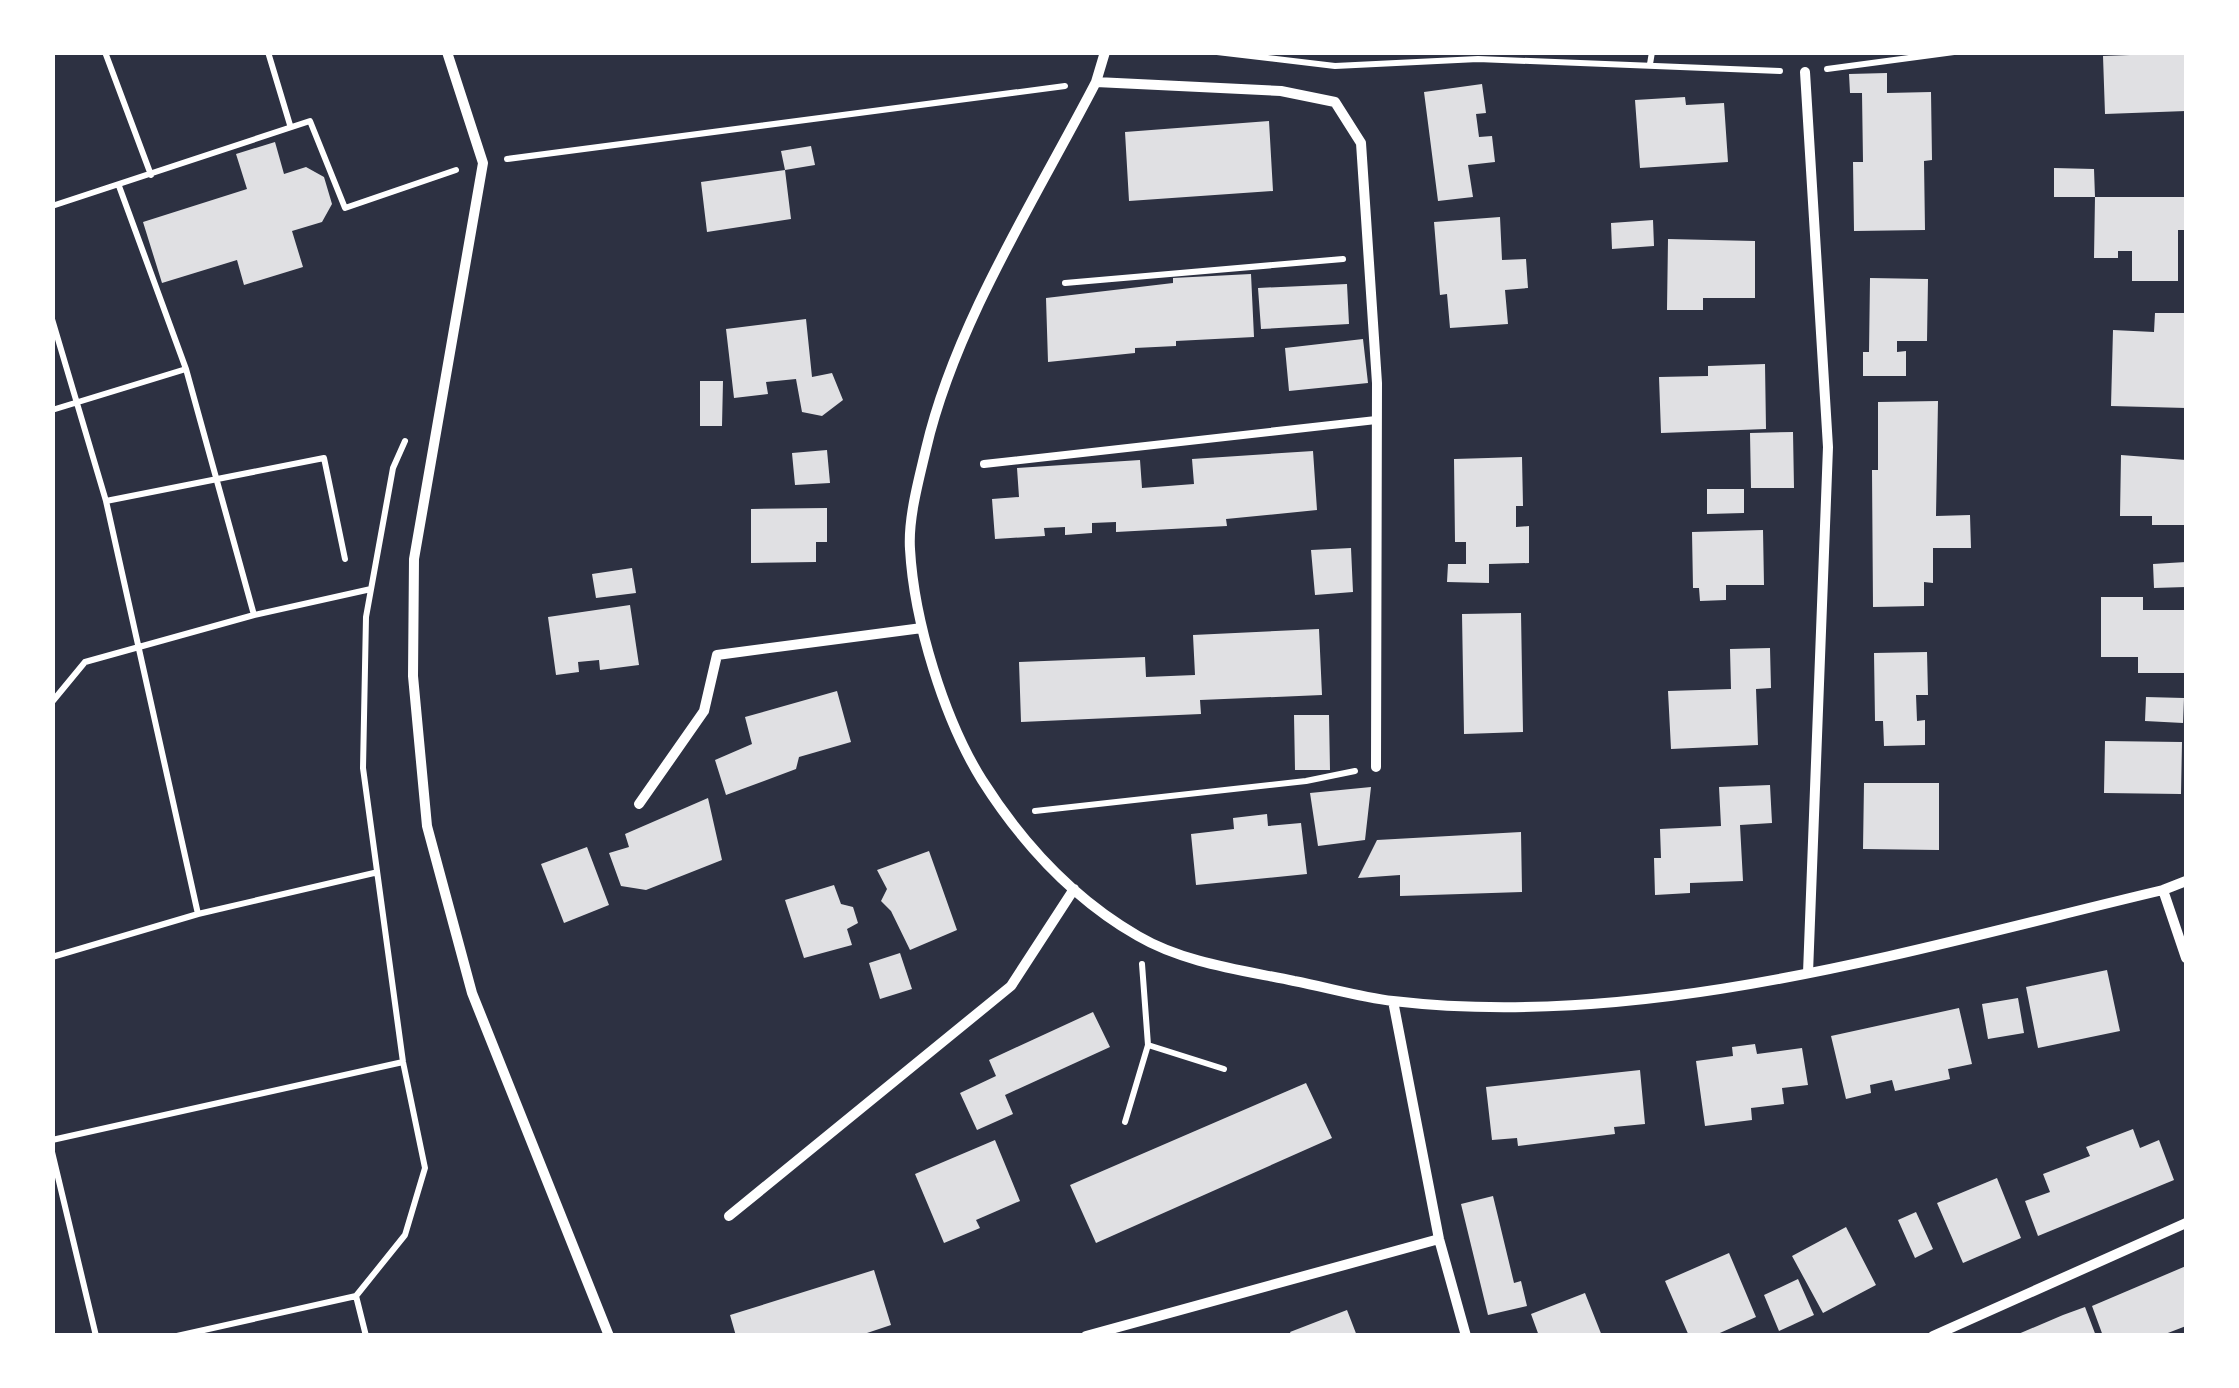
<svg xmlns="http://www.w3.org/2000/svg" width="2239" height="1388" font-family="'Alegreya Sans',sans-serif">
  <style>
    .building { fill: #e0e0e3 }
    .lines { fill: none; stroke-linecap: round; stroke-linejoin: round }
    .path { stroke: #fff; stroke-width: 6 }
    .service { stroke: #fff; stroke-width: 8 }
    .minor { stroke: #fff; stroke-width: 10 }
  </style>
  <rect width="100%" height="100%" fill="#2d3142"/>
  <path class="building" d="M 2184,53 L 2186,111 L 2105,114 L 2103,56 Z
    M 1887,73 L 1887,93 L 1931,92 L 1932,160 L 1924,161 L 1925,230 L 1854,231 L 1853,162 L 1863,162 L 1862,93 L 1850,93 L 1849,74 Z
    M 1482,84 L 1486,113 L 1476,114 L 1479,137 L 1492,136 L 1495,162 L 1468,165 L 1473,197 L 1438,201 L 1424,92 Z
    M 1685,97 L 1686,105 L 1724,103 L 1728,162 L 1640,168 L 1635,100 Z
    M 1269,121 L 1273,191 L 1129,201 L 1125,132 Z
    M 275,142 L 284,174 L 306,167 L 324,177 L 332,204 L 322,222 L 292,231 L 303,267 L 244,285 L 237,260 L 162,283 L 143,222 L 247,189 L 236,154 Z
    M 811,146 L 815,165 L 785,170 L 781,151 Z
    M 2054,168 L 2094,169 L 2095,197 L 2054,197 Z
    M 785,170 L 791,219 L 707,232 L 701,182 Z
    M 2095,197 L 2184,197 L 2184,230 L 2178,230 L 2178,281 L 2132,281 L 2132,251 L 2118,251 L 2118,258 L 2094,258 Z
    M 1500,217 L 1502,260 L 1526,259 L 1528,288 L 1505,290 L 1508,324 L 1450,328 L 1447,294 L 1440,295 L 1434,222 Z
    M 1653,220 L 1654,246 L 1612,249 L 1611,223 Z
    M 1668,239 L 1755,241 L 1755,298 L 1703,298 L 1703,310 L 1667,310 Z
    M 1251,274 L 1254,337 L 1176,341 L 1176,346 L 1135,348 L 1135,353 L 1048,362 L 1046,298 L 1173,283 L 1173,278 Z
    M 1870,278 L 1928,279 L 1927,341 L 1897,341 L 1897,352 L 1906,351 L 1906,376 L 1863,376 L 1863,352 L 1869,352 Z
    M 1347,284 L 1349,324 L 1261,329 L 1258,288 Z
    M 2155,313 L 2186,313 L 2186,408 L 2111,406 L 2113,330 L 2154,332 Z
    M 806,319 L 812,377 L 832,373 L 843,400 L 822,416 L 802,412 L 796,379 L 766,382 L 768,394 L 734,398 L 726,329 Z
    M 1363,339 L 1368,383 L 1289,391 L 1285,348 Z
    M 1765,364 L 1766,429 L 1661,433 L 1659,377 L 1708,376 L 1708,366 Z
    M 700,381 L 723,381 L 722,426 L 700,426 Z
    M 1938,401 L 1936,516 L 1970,515 L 1971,548 L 1933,548 L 1933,583 L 1924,582 L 1924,606 L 1873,607 L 1872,470 L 1878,470 L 1878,402 Z
    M 1793,432 L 1794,488 L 1751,488 L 1750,433 Z
    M 827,450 L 830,483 L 795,485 L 792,453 Z
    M 1313,451 L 1317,510 L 1226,519 L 1227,526 L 1116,532 L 1116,522 L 1092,523 L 1092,533 L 1065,535 L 1065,527 L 1044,528 L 1045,536 L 995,539 L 992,499 L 1019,497 L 1017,468 L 1140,460 L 1142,488 L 1194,484 L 1192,459 Z
    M 2121,455 L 2186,460 L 2186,525 L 2152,525 L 2152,516 L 2120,516 Z
    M 1522,457 L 1523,506 L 1516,506 L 1516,527 L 1529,526 L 1529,563 L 1489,564 L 1489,583 L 1447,582 L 1448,564 L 1466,564 L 1466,542 L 1455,542 L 1454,459 Z
    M 1707,489 L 1744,489 L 1744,513 L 1707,514 Z
    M 827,508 L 827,542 L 816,542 L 816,562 L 751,563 L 751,509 Z
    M 1763,530 L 1764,585 L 1726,585 L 1726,600 L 1700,601 L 1699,588 L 1693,588 L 1692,532 Z
    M 1351,548 L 1353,592 L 1315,595 L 1311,550 Z
    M 2186,562 L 2186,587 L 2154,588 L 2153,564 Z
    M 632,568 L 636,593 L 596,598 L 592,574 Z
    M 2101,597 L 2143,597 L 2143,610 L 2186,610 L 2186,673 L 2138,673 L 2138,657 L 2101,657 Z
    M 630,605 L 639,665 L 600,670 L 599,660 L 578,662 L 579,672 L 556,675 L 548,617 Z
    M 1521,613 L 1523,732 L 1464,734 L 1462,614 Z
    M 1319,629 L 1322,695 L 1200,700 L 1201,714 L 1021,722 L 1019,662 L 1145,657 L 1146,677 L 1195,675 L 1193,635 Z
    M 1770,648 L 1771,688 L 1756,689 L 1758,745 L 1671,749 L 1668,691 L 1731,689 L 1730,649 Z
    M 1927,652 L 1928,695 L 1916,695 L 1917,721 L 1925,720 L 1925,745 L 1884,746 L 1883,721 L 1875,721 L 1874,653 Z
    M 837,691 L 851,742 L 799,757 L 796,769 L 726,795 L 715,760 L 752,744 L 745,717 Z
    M 2146,697 L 2184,698 L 2183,723 L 2145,721 Z
    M 1294,715 L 1329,715 L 1330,770 L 1295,770 Z
    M 2105,741 L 2182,742 L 2181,794 L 2104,793 Z
    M 1864,783 L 1939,783 L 1939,850 L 1863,849 Z
    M 1770,785 L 1772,823 L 1740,825 L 1743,881 L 1690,883 L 1690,893 L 1655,895 L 1654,858 L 1661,858 L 1660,829 L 1721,826 L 1719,787 Z
    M 1371,787 L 1365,840 L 1318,846 L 1310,793 Z
    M 708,798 L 722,860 L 646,890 L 621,886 L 609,853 L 629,847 L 625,834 Z
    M 1267,814 L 1268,826 L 1301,823 L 1307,874 L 1196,885 L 1191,834 L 1234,829 L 1233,818 Z
    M 1521,832 L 1522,892 L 1400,896 L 1400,875 L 1358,878 L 1377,840 Z
    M 587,847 L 609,905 L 564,923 L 541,864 Z
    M 929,851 L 957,930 L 910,950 L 891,911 L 881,901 L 887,889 L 877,870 Z
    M 834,885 L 841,904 L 853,907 L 858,923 L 847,929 L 852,945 L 804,958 L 785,900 Z
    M 900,953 L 912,989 L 880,999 L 869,963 Z
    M 2107,970 L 2120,1031 L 2038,1048 L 2026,987 Z
    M 2018,998 L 2024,1033 L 1988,1039 L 1982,1004 Z
    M 1959,1008 L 1972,1064 L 1948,1069 L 1950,1079 L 1895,1091 L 1892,1080 L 1870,1085 L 1871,1093 L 1846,1099 L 1831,1036 Z
    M 1093,1012 L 1110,1047 L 1005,1095 L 1013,1114 L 977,1130 L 960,1093 L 996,1076 L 989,1060 Z
    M 1755,1044 L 1757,1054 L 1802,1048 L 1808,1085 L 1782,1088 L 1784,1104 L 1751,1108 L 1752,1120 L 1705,1126 L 1696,1061 L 1733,1056 L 1732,1047 Z
    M 1640,1070 L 1645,1124 L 1614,1127 L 1615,1134 L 1518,1146 L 1517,1138 L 1492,1140 L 1486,1087 Z
    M 1306,1083 L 1332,1138 L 1096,1243 L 1070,1185 Z
    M 2133,1129 L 2140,1148 L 2159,1140 L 2174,1180 L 2038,1236 L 2025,1201 L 2050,1192 L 2043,1174 L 2090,1156 L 2086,1147 Z
    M 995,1140 L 1020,1201 L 976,1220 L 980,1228 L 944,1243 L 915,1174 Z
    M 1997,1178 L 2021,1238 L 1963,1263 L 1937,1203 Z
    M 1493,1196 L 1514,1283 L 1521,1281 L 1527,1306 L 1488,1315 L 1461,1204 Z
    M 1916,1212 L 1933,1249 L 1915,1258 L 1898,1220 Z
    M 1846,1227 L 1876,1285 L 1823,1313 L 1792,1256 Z
    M 1729,1253 L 1756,1317 L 1713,1336 L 1689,1336 L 1665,1281 Z
    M 2186,1266 L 2186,1326 L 2160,1336 L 2103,1336 L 2092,1306 Z
    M 874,1270 L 891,1325 L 858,1336 L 736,1336 L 730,1315 Z
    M 1798,1279 L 1814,1315 L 1779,1331 L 1764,1295 Z
    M 1585,1293 L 1602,1336 L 1539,1336 L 1531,1314 Z
    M 2085,1307 L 2096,1336 L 2016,1335 L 2063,1315 Z
    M 1347,1310 L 1357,1336 L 1292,1336 L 1290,1332 Z"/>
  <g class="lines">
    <path class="path" d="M 105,52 L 151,175
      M 268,52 L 290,125
      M 1217,52 L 1335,66 L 1478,59 L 1780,71
      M 1650,64 L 1652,52
      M 1827,69 L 1954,52
      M 507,159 L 1065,86
      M 52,206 L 310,121 L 345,208 L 456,170
      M 1065,283 L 1343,259
      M 52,319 L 106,501 L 198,914
      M 52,410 L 186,369 L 119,186
      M 106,501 L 324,458 L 345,559
      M 254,615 L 371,589
      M 52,702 L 85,662 L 254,615 L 186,369
      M 1035,811 L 1306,781 L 1355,771
      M 52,957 L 198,914 L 374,873
      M 1148,1045 L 1224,1069
      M 1125,1122 L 1148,1045 L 1142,964
      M 52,1140 L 403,1062
      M 52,1152 L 96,1336
      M 356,1296 L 366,1336
      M 177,1336 L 356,1296 L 405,1235 L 425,1168 L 403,1062 L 363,768 L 366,617 L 393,468 L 405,441"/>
    <path class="service" d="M 984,464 L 1376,420"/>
    <path class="minor" d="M 447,52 L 483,163 L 414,559 L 413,676 L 427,826 L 472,993 L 609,1336
      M 1105,52 L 1096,82 C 1037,196 955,324 926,449 C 919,479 908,518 910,549 C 914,621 944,719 982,780 C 1022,843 1072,898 1138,936 C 1184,963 1242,970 1294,981 C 1326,987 1360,997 1393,1001 C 1648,1031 1917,948 2163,890 L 2186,881
      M 1805,72 L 1828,447 L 1808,973
      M 1096,82 L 1281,91 L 1335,102 L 1361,143 L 1377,383 L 1376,767
      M 639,804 L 704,711 L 717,655 L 922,628
      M 2163,890 L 2186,958
      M 1393,1001 L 1439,1239 L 1466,1336
      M 729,1216 L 1011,986 L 1074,889
      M 1086,1336 L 1439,1239
      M 1933,1336 L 2186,1223"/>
  </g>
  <rect width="2239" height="1388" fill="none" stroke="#ffffff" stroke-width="110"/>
</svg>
